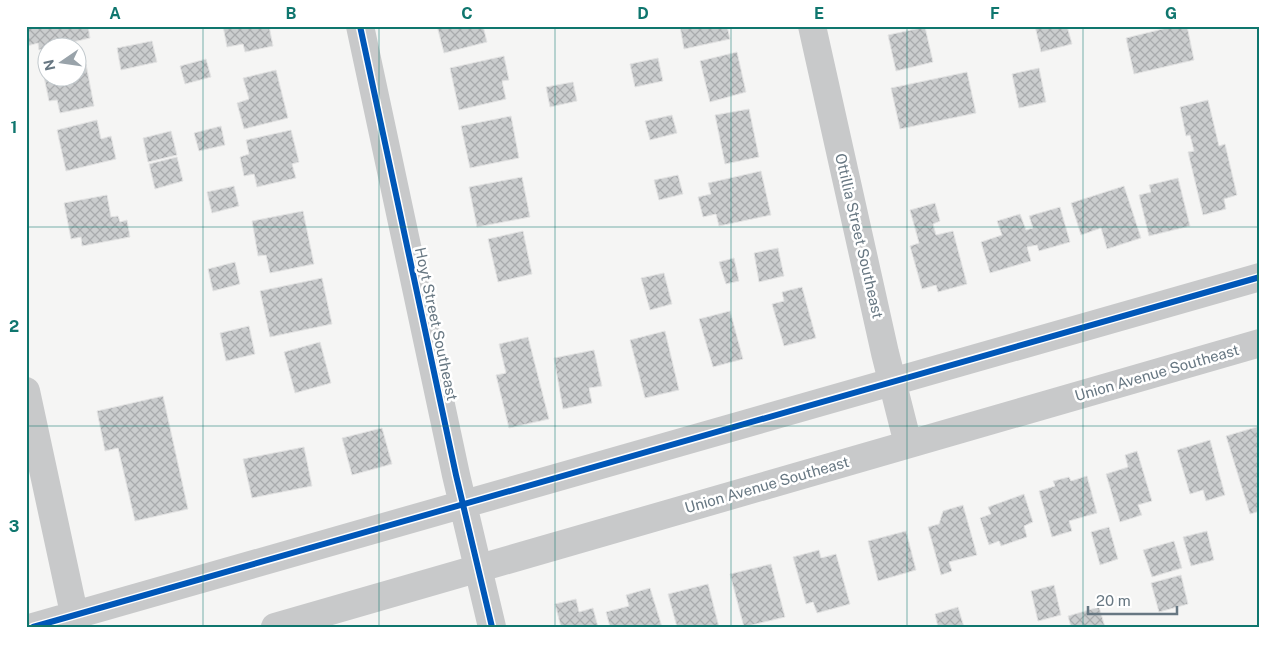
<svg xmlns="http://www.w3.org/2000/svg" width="1286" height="653" font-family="'Public Sans',sans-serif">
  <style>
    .building { fill: url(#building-cross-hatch); stroke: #e4e4e4 }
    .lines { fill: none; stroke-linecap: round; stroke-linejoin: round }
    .street { stroke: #c8c9ca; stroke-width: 28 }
    .cycleway-casing { stroke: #fff; stroke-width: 9 }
    .cycleway { stroke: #0057b8; stroke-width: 6 }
    .grid { fill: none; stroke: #0f766e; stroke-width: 1; stroke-opacity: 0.55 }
    .labels { text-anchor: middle; stroke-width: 5; stroke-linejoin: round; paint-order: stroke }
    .street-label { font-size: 15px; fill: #677782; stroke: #fff }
    .neatline { fill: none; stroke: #0f766e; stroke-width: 2 }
    .grid-label { font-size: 16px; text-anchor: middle; font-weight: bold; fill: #0f766e }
  </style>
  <defs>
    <pattern id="building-cross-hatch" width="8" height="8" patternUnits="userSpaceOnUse" patternTransform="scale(1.25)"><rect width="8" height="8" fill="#cbcdce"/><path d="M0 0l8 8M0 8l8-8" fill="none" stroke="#a9abad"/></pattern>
  </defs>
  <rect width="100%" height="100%" fill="#f5f5f4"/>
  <path class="building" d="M 26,26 L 88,26 L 90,38 L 39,50 L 38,43 L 27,46 Z
    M 223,26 L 269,26 L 273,46 L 245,52 L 243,44 L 227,47 Z
    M 437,26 L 483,26 L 487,42 L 444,53 Z
    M 680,26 L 727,26 L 730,39 L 684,49 Z
    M 1035,26 L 1067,26 L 1072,44 L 1041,52 Z
    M 1175,26 L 1187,26 L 1194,60 L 1134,74 L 1126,38 Z
    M 925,27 L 933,62 L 896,71 L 888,35 Z
    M 152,41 L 157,62 L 121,70 L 117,48 Z
    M 737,52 L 746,92 L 710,102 L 700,61 Z
    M 504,56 L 509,80 L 502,81 L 506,99 L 459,110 L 450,68 Z
    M 658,58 L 663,81 L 635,87 L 630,64 Z
    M 206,59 L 211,77 L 185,84 L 180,66 Z
    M 86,64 L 94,106 L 60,113 L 57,100 L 49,101 L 43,72 L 48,71 L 48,78 L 78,78 L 78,65 Z
    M 1039,68 L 1046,102 L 1019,108 L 1012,74 Z
    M 276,70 L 288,118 L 244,129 L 237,103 L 249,99 L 243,78 Z
    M 967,72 L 976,113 L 900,129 L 891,88 Z
    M 573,82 L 577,101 L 550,107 L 546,87 Z
    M 1208,100 L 1219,146 L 1225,144 L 1237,195 L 1224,199 L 1226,209 L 1203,215 L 1188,152 L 1194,151 L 1190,135 L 1186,136 L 1180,107 Z
    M 749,109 L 759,157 L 725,164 L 715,115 Z
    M 672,115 L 677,133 L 650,140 L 645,121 Z
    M 511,116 L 519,158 L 470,168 L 461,126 Z
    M 97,120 L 101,139 L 111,136 L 116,159 L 66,171 L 57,130 Z
    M 221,126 L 225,145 L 199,151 L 194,133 Z
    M 291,130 L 299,162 L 292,164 L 296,178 L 257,187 L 254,174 L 244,176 L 240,157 L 249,154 L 246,140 Z
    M 171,131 L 177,155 L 148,162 L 143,138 Z
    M 177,157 L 183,181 L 155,189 L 149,164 Z
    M 761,171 L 771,215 L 719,226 L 716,214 L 703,217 L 698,197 L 711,194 L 708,183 Z
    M 678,175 L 683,194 L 659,200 L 654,180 Z
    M 522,177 L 530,217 L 477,227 L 469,187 Z
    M 1178,178 L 1190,226 L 1149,236 L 1139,195 L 1151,192 L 1149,185 Z
    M 234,186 L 239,206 L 212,213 L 207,192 Z
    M 1124,186 L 1141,238 L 1107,249 L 1101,228 L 1081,235 L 1071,203 Z
    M 107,195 L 111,217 L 118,216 L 120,222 L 127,220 L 130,237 L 82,246 L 81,237 L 71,239 L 64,203 Z
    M 935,203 L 940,221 L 933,224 L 936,235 L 953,231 L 967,284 L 938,292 L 936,285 L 922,289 L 910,246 L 919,243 L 910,210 Z
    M 1060,207 L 1070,242 L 1039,251 L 1037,245 L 1027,247 L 1031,261 L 990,273 L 981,242 L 1002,235 L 997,221 L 1020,214 L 1026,230 L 1033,228 L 1029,216 Z
    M 303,211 L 314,264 L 270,273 L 266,255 L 258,256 L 252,221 Z
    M 523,231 L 532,274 L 498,282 L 488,239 Z
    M 778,248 L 784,276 L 759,282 L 754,253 Z
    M 734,258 L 739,281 L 726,284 L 719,262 Z
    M 235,262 L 240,284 L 213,291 L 208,269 Z
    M 664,273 L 672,304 L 650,310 L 641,278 Z
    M 322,278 L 332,324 L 270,337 L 260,291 Z
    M 802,287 L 816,338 L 784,346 L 772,304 L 784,301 L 782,292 Z
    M 730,311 L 743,359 L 713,367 L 699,319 Z
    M 249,326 L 255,354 L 226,361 L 220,333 Z
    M 665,331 L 679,390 L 645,398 L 630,340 Z
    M 528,337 L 549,419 L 509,428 L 496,375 L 506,373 L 499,344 Z
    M 320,342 L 331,383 L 295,393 L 284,352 Z
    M 594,350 L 602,386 L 589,388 L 592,403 L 563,409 L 554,358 Z
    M 163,396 L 188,509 L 135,521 L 118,448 L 105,451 L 97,411 Z
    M 1260,426 L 1260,511 L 1250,514 L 1226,436 Z
    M 382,428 L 392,464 L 352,475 L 342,438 Z
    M 1210,440 L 1225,495 L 1206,501 L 1203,490 L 1190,494 L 1177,450 Z
    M 304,447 L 312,486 L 252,498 L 243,459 Z
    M 1137,451 L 1152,501 L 1138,505 L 1142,515 L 1120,522 L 1106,474 L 1128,467 L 1125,455 Z
    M 1087,476 L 1097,513 L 1069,521 L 1072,531 L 1052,537 L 1039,491 L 1055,486 L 1053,481 L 1069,477 L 1071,481 Z
    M 1024,494 L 1033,522 L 1024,526 L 1027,537 L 1001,546 L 999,541 L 989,545 L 980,518 L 991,514 L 988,507 Z
    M 963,505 L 977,555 L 949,562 L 952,571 L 941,575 L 928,527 L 939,524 L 943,511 Z
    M 1109,527 L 1118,559 L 1100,565 L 1091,532 Z
    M 906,531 L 916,570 L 878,581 L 868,541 Z
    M 1207,531 L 1214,560 L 1191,566 L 1183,537 Z
    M 1174,541 L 1182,568 L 1152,577 L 1143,550 Z
    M 819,550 L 821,558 L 836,554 L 850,604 L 817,613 L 813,602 L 806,604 L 793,557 Z
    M 771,564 L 785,617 L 744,627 L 730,574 Z
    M 1181,575 L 1188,604 L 1159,612 L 1151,583 Z
    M 708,584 L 719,627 L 677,627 L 668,594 Z
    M 1054,585 L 1061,615 L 1038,621 L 1031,591 Z
    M 650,588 L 662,627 L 610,627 L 606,612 L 629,606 L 626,595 Z
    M 576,599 L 579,612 L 593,608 L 598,627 L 561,627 L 555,604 Z
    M 958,607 L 964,627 L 938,627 L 935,614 Z
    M 1099,607 L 1105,627 L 1071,627 L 1068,616 Z"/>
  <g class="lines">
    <path class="street" d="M 360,26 L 456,475 L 492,627
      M 812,26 L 885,353 L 908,444
      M 26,391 L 77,627
      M 33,627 L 1260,277
      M 275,627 L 1260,343"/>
    <defs>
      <path id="cycleway" d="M 360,26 L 456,475 L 492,627
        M 33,627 L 1260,277"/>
    </defs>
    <use href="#cycleway" class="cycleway-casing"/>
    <use href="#cycleway" class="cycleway"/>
  </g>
  <path class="grid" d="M 203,26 L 203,627M 379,26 L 379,627M 555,26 L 555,627M 731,26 L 731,627M 907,26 L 907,627M 1083,26 L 1083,627M 26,227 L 1260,227M 26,426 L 1260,426"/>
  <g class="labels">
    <g class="street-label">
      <text transform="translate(859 236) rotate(77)" y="5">Ottillia Street Southeast</text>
      <text transform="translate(436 324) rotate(78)" y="5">Hoyt Street Southeast</text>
      <text transform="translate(1157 373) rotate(-16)" y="5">Union Avenue Southeast</text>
      <text transform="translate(767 485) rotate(-16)" y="5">Union Avenue Southeast</text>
    </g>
  </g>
  <rect width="1286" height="653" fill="none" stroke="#ffffff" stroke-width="55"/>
  <g transform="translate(62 62) rotate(257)"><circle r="24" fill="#ffffff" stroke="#c2c9cd"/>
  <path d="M0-4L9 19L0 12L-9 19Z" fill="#99a3aa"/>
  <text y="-8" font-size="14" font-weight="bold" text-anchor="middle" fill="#677782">N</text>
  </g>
  <path d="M1088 606v8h89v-8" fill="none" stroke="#677782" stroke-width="2.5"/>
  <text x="1096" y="606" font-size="15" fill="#677782" stroke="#ffffff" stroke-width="4" paint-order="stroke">20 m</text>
  <rect x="28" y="28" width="1230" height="598" class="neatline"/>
  <g class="grid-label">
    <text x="115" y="19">A</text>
    <text x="291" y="19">B</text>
    <text x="467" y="19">C</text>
    <text x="643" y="19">D</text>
    <text x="819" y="19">E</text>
    <text x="995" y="19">F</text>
    <text x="1171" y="19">G</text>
    <text x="14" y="133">1</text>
    <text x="14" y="332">2</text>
    <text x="14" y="532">3</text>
  </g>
</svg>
